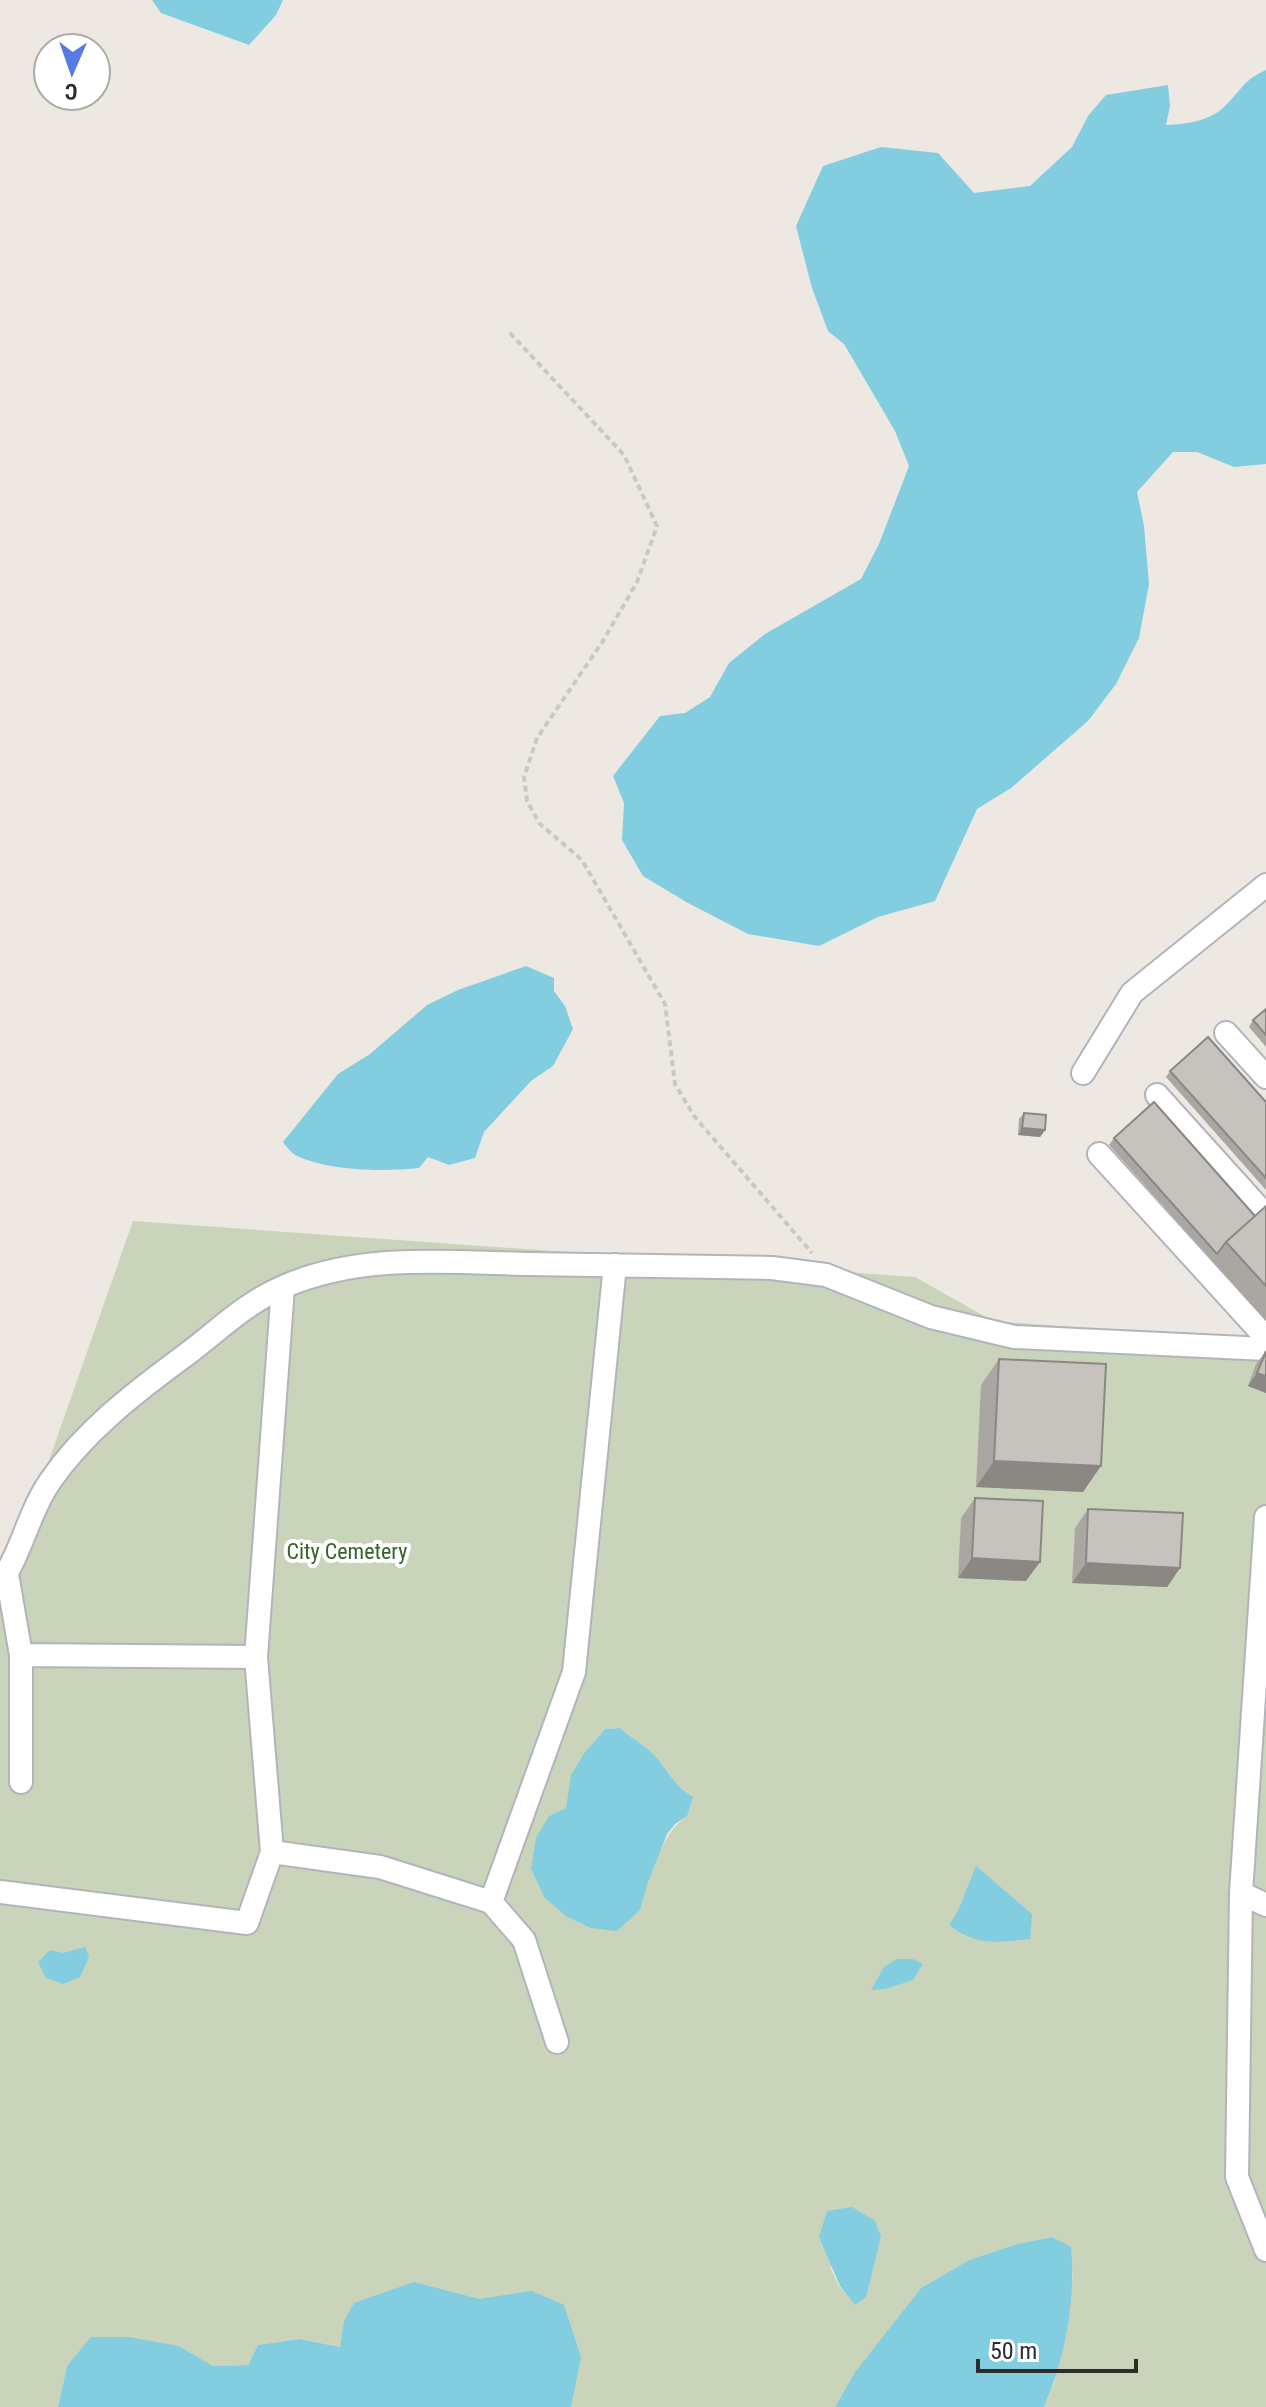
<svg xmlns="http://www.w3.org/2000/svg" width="1266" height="2407" font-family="'Roboto Condensed',sans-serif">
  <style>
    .cemetery { fill: #c9d4bb; fill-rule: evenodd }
    .water { fill: #83cde0 }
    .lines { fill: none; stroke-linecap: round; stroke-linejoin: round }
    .minor-casing { stroke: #b2b4bc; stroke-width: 26 }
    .path { stroke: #c8c8c8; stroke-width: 4; stroke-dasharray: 6 4; stroke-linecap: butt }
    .minor { stroke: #fff; stroke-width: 22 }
    .wall { fill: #aaa7a3 }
    .shaded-wall { fill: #8b8884 }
    .building { fill: #c6c2bd; stroke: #8b8884; stroke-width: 2 }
    .labels { text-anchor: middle; stroke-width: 8; stroke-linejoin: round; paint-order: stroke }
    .park-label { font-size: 22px; fill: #356325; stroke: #fff }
  </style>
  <rect width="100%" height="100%" fill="#ede8e2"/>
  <path class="cemetery" d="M 133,1221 L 915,1277 L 993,1321 L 1218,1338 L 1266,1339 L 1266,2407 L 1044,2407 L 1054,2383 L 1067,2327 L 1073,2274 L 1052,2237 L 1017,2244 L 969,2260 L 921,2288 L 855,2372 L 835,2407 L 571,2407 L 532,2292 L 479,2300 L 450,2294 L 344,2321 L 340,2347 L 300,2339 L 258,2345 L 248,2365 L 213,2366 L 179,2346 L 67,2366 L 58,2407 L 0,2407 L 0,1600 ZM 620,1728 C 629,1737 641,1742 650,1751 C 670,1769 679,1792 687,1816 C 661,1833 648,1880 640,1910 L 549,1816 L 566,1808 L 585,1752 L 605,1729 ZM 958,1912 L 1030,1939 L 949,1925 ZM 881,2238 L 873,2265 L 855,2304 L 839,2286 L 830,2267 Z"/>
  <path class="water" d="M 152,0 L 283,0 L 276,15 L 249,45 L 161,13 Z
    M 1266,70 L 1266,464 L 1234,467 L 1197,452 L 1173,452 L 1137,492 L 1144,526 L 1149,584 L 1139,638 L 1116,684 L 1088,721 L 1011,788 L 977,809 L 935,901 L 878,917 L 819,946 L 748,934 L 688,903 L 643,876 L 622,840 L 624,803 L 613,776 L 660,716 L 685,713 L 710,697 L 729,663 L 765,634 L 861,579 L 879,544 L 909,466 L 895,431 L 844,344 L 828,331 L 812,288 L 796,226 L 823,166 L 881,147 L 938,153 L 974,193 L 1030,186 L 1072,147 L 1088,116 L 1106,95 L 1168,85 L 1170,106 L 1166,125 C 1187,124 1212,121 1227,104 C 1242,89 1245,79 1266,70 Z
    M 526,966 L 554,978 L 554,991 L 565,1006 L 573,1029 L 553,1066 L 531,1081 L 484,1132 L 475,1158 L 449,1165 L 428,1157 L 419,1168 C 384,1172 329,1171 297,1156 C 291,1153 287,1147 283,1142 L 338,1074 L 370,1054 L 427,1005 L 458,990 Z
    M 620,1728 C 629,1737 641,1742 650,1751 C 668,1767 672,1786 693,1797 L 687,1816 L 675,1824 L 667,1834 L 648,1882 L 640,1910 L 617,1931 L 591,1928 L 566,1916 L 545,1898 L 531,1869 L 536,1838 L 549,1816 L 566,1808 L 571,1775 L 585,1752 L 605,1729 Z
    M 976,1866 L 1032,1914 L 1030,1939 C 996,1942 978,1947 949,1925 L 958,1911 Z
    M 85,1947 L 89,1957 L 80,1977 L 63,1984 L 46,1978 L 38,1962 L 50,1950 L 63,1953 Z
    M 897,1959 L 913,1959 L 923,1964 L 913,1980 L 885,1989 L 871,1990 L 884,1967 Z
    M 852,2207 L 875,2221 L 881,2237 L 866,2297 L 855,2305 L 840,2286 L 819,2237 L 827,2211 Z
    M 1052,2237 L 1071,2247 C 1076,2301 1065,2358 1044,2407 L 835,2407 L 855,2372 L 921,2288 L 969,2260 L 1017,2244 Z
    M 414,2282 L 479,2299 L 532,2291 L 564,2305 L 581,2357 L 571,2407 L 58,2407 L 67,2366 L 91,2337 L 129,2337 L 179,2346 L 213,2366 L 248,2365 L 258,2345 L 300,2339 L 340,2347 L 344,2321 L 354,2303 Z"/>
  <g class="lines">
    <defs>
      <path id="minor" d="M 1226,1033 L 1266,1077
        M 1083,1073 L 1132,993 L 1266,885
        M 1157,1095 L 1266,1216
        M 1099,1154 L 1260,1331 L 1266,1334
        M 1266,1517 L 1241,1893 L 1237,2177 L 1266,2250
        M 7,1574 L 21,1655 L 21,1782
        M 0,1583 C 22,1552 29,1511 51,1480 C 84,1432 133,1394 179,1360 C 214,1335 243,1304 283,1287 C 360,1253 446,1262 529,1264 C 610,1265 691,1266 772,1268 L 826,1275 L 931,1317 L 1014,1337 L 1266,1349
        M 21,1655 L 256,1657
        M 272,1852 L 380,1867 L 491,1902 L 574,1672 L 615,1265
        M 0,1892 L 247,1923 L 272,1852 L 256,1657 L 283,1287
        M 1241,1893 L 1266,1905
        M 491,1902 L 524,1940 L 557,2042"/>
    </defs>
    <use href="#minor" class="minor-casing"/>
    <path class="path" d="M 510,333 L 624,455 L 657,526 L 637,582 L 603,641 L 537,738 L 524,777 L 527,801 L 540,824 L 582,860 L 665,1004 L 675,1084 L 694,1116 L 812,1253"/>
    <use href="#minor" class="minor"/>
  </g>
  <path class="wall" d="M 1266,1009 L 1266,1047 L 1249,1027 L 1253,1020 Z
    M 1170,1071 L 1266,1102 L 1266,1190 L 1166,1077 Z
    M 1024,1113 L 1045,1130 L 1040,1137 L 1018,1135 L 1019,1119 Z
    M 1114,1138 L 1255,1216 L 1266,1206 L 1266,1321 L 1109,1145 Z
    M 1266,1351 L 1266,1393 L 1248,1386 L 1256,1364 Z
    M 999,1359 L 1083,1492 L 976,1487 L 981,1385 Z
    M 975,1498 L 1026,1581 L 958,1578 L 961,1518 Z
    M 1088,1509 L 1180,1568 L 1167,1587 L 1072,1583 L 1075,1528 Z"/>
  <path class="shaded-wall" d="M 1022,1128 L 1045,1130 L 1040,1137 L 1018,1135 Z
    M 1257,1373 L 1266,1376 L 1266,1393 L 1248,1386 Z
    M 994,1461 L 1101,1466 L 1083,1492 L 976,1487 Z
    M 972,1558 L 1040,1562 L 1026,1581 L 958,1578 Z
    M 1086,1563 L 1180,1568 L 1167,1587 L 1072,1583 Z"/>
  <path class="building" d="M 1266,1009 L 1266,1035 L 1253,1020 Z
    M 1208,1037 L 1266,1102 L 1266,1178 L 1170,1071 Z
    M 1154,1102 L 1255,1216 L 1226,1242 L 1217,1254 L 1114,1138 Z
    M 1024,1113 L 1046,1115 L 1045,1130 L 1022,1128 Z
    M 1266,1206 L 1266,1286 L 1226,1242 Z
    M 1266,1351 L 1266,1376 L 1257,1373 Z
    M 999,1359 L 1106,1364 L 1101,1466 L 994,1461 Z
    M 975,1498 L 1043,1501 L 1040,1562 L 972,1558 Z
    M 1088,1509 L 1183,1513 L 1180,1568 L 1086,1563 Z"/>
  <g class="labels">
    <g class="park-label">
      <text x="347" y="1559">City Cemetery</text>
    </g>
  </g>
  <g transform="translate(72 72) rotate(182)"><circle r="38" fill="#ffffff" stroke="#ababab" stroke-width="2"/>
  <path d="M0-6L14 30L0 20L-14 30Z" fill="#587ae4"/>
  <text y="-12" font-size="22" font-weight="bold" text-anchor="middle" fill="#2d2d2d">С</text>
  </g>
  <path d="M978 2359v12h158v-12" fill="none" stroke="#2d2d2d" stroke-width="4"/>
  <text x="990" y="2359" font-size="24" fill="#2d2d2d" stroke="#ffffff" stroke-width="6" paint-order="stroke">50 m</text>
</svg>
